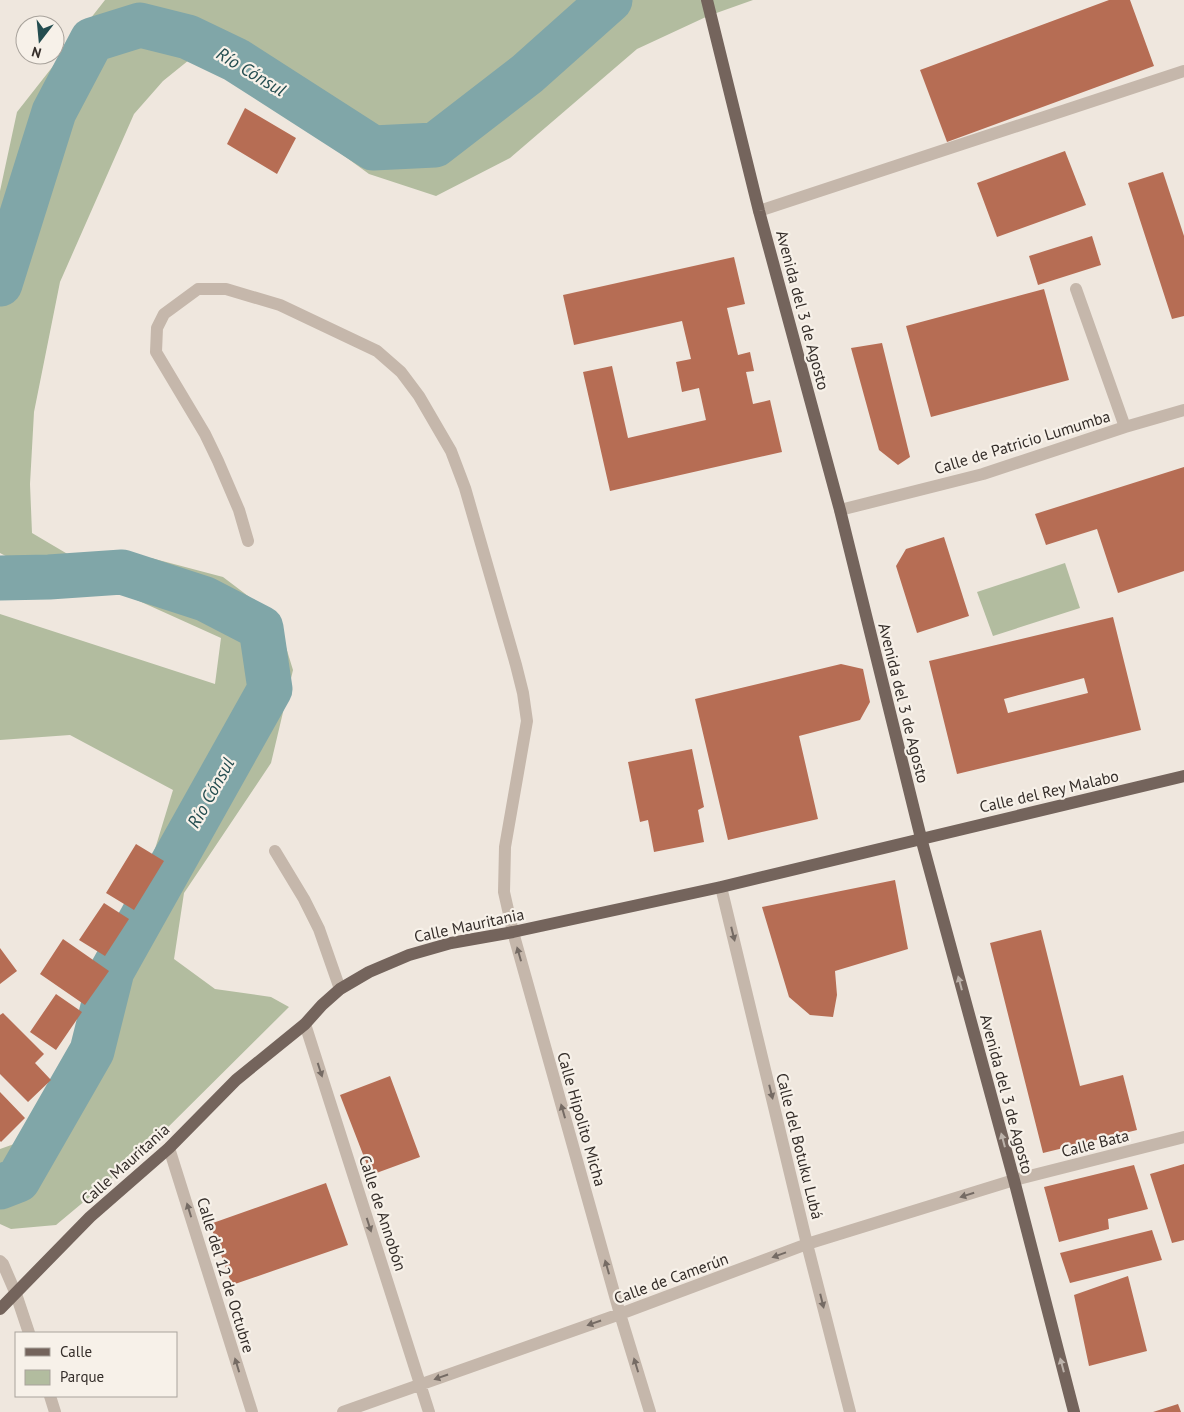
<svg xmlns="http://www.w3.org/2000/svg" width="1184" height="1412" font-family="'PT Sans',sans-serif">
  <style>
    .green { fill: #b2bc9f }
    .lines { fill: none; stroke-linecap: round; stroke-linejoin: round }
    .river { stroke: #80a6a8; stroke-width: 45 }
    .building { fill: #b66d54; fill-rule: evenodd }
    .minor { stroke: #c5b7ab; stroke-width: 12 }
    .major { stroke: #74645c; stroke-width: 12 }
    .oneway { fill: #756b64 }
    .oneway2 { fill: #bcb2aa }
    .labels { text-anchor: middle; stroke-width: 4.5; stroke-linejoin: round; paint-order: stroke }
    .street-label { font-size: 16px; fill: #342d29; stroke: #f7f1e9 }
    .water-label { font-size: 18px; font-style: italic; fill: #244d50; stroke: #f7f1e9 }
  </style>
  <rect width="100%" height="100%" fill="#efe7de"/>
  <path class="green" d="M 105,0 L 753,0 L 708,16 L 637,49 L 510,158 L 436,196 L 369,174 L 269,101 L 189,60 L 163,81 L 134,114 L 60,282 L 34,412 L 30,484 L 32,533 L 76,559 L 151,558 L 223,577 L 277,618 L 293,670 L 271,763 L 184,893 L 174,959 L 215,989 L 271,997 L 289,1007 L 141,1154 L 56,1225 L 11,1229 L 0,1224 L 0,1149 L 37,1136 L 122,957 L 173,790 L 70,735 L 0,740 L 0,614 L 215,684 L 221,638 L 128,596 L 42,575 L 0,553 L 0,191 L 17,112 Z
    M 1065,563 L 1080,608 L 993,636 L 977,592 Z"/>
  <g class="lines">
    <path class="river" d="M 0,284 L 54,112 L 92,40 L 140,25 L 188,37 L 236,60 L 373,148 L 435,145 L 527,74 L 610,0
      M 0,578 L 49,577 L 122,572 L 205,599 L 261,628 L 270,689 L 112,971 L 92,1051 L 18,1180 L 0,1187"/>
  </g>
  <path class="building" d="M 1109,0 L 1130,0 L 1154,66 L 947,142 L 920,70 Z
    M 245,108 L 296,138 L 277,174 L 227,144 Z
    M 1065,151 L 1086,205 L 997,237 L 977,183 Z
    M 1163,172 L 1184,236 L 1184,316 L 1172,319 L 1128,183 Z
    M 1092,236 L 1101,265 L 1038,285 L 1029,256 Z
    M 734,257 L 745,304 L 727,308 L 738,355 L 750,352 L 754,371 L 746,372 L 753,404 L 770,400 L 782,452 L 610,491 L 583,372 L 612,366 L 628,438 L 706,420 L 699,388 L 682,392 L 676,362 L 691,359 L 682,321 L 574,345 L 563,295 Z
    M 1044,289 L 1069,380 L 931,417 L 906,326 Z
    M 882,343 L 910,457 L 898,465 L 879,450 L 851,348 Z
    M 1184,467 L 1184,571 L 1118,593 L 1097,529 L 1046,545 L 1035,514 Z
    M 944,537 L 969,616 L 917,633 L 896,566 L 906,549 Z
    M 1113,617 L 1141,730 L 957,774 L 929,661 ZM 1084,678 L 1088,693 L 1008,713 L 1004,699 Z
    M 841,664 L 863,669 L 870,702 L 860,720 L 799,736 L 818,819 L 728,840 L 695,699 Z
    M 692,749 L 704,807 L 698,810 L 704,842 L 654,852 L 648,820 L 640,822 L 628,762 Z
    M 136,844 L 164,861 L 134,910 L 106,893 Z
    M 895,880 L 908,949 L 835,971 L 837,995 L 833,1017 L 810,1015 L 789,997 L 762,907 Z
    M 104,903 L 129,919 L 105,956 L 79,940 Z
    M 1041,930 L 1080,1086 L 1123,1075 L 1137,1130 L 1043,1153 L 990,943 Z
    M 63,939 L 109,971 L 85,1005 L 40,974 Z
    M 0,948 L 17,971 L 0,984 Z
    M 56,994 L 82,1012 L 56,1050 L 30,1032 Z
    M 3,1013 L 44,1054 L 35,1063 L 51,1080 L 28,1102 L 0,1074 L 0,1015 Z
    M 390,1076 L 420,1157 L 371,1175 L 340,1095 Z
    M 0,1092 L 25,1118 L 1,1142 L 0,1141 Z
    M 1184,1164 L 1184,1240 L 1172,1243 L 1150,1174 Z
    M 1134,1165 L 1148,1209 L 1108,1219 L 1109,1229 L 1059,1242 L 1044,1187 Z
    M 326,1183 L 348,1245 L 232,1285 L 210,1224 Z
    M 1152,1230 L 1162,1260 L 1070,1283 L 1060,1253 Z
    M 1128,1276 L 1147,1351 L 1089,1366 L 1074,1295 Z
    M 1178,1404 L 1181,1412 L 1153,1412 Z"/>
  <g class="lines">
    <path class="minor" d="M 759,211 L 1184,71
      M 1076,289 L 1125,427
      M 840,510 L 983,474 L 1125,427 L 1184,410
      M 248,541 L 239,510 L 218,461 L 205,434 L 156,352 L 157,328 L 164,314 L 198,289 L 226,289 L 280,305 L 377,351 L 401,372 L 419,396 L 451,451 L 465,488 L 516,665 L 523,693 L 527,721 L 505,847 L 504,892 L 513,932 L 620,1314 L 650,1412
      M 275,851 L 304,899 L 319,929 L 340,989
      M 721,887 L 807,1244 L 850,1412
      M 305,1024 L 429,1412
      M 169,1148 L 252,1412
      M 0,1261 L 3,1264 L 16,1294 L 29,1333
      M 50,1396 L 55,1412
      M 343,1412 L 620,1314 L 807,1244 L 1014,1180 L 1184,1137"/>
    <path class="major" d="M 707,0 L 759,211 L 840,510 L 921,838 L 1014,1180 L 1074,1412
      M 0,1309 L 90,1217 L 169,1148 L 236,1080 L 305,1024 L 322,1005 L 340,989 L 369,972 L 409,955 L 451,943 L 513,932 L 721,887 L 1184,776"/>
  </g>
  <defs><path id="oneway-solid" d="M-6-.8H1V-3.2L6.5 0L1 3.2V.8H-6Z" transform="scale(1.25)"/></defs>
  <g class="oneway">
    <use href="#oneway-solid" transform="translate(733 934) rotate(76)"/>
    <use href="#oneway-solid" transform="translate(519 954) rotate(-106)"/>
    <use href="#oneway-solid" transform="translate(320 1070) rotate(72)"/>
    <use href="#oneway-solid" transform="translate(771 1092) rotate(76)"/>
    <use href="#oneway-solid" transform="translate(563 1111) rotate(-106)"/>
    <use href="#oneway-solid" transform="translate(967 1195) rotate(163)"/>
    <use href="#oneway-solid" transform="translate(189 1210) rotate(-107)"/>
    <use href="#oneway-solid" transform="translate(369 1225) rotate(72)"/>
    <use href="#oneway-solid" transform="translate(779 1255) rotate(160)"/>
    <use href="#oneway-solid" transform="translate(607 1267) rotate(-106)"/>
    <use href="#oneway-solid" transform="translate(822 1301) rotate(76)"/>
    <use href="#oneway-solid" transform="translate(594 1323) rotate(161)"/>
    <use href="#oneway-solid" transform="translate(237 1365) rotate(-107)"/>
    <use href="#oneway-solid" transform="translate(636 1365) rotate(-107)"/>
    <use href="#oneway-solid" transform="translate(441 1377) rotate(161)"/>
  </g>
  <g class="oneway2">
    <use href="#oneway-solid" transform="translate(960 983) rotate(-105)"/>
    <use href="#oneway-solid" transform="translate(1003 1140) rotate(-105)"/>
    <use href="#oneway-solid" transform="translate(1062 1365) rotate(-105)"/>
  </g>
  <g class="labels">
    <g class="street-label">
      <text transform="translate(803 310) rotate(75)" y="6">Avenida del 3 de Agosto</text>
      <text transform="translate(1022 442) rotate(-17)" y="6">Calle de Patricio Lumumba</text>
      <text transform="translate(904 703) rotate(76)" y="6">Avenida del 3 de Agosto</text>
      <text transform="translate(1049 791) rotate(-13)" y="6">Calle del Rey Malabo</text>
      <text transform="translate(469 925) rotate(-12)" y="6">Calle Mauritania</text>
      <text transform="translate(1007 1094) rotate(75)" y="6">Avenida del 3 de Agosto</text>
      <text transform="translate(582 1119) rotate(74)" y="6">Calle Hipolito Micha</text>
      <text transform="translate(1095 1143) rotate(-14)" y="6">Calle Bata</text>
      <text transform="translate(800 1146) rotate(76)" y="6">Calle del Botuku Lubá</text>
      <text transform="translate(125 1164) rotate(-42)" y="6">Calle Mauritania</text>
      <text transform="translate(383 1213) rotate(72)" y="6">Calle de Annobón</text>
      <text transform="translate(226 1275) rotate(73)" y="6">Calle del 12 de Octubre</text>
      <text transform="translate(671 1278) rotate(-20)" y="6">Calle de Camerún</text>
    </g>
    <g class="water-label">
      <text transform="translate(251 72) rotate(31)" y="6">Río Cónsul</text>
      <text transform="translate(211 793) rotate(-61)" y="6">Río Cónsul</text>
    </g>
  </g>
  <rect x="15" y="1332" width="162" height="65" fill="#f7f1e9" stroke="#a9a39c"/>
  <rect x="25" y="1348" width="25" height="8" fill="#74645c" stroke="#a9a39c"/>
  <text x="60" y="1357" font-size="15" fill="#342d29">Calle</text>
  <rect x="25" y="1370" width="25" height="15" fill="#b2bc9f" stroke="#a9a39c"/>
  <text x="60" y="1382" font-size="15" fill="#342d29">Parque</text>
  <g transform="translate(40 40) rotate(196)"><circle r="24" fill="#f7f1e9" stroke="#a9a39c"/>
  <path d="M0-4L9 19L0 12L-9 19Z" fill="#244d50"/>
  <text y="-8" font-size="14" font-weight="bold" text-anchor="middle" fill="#342d29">N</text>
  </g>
</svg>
